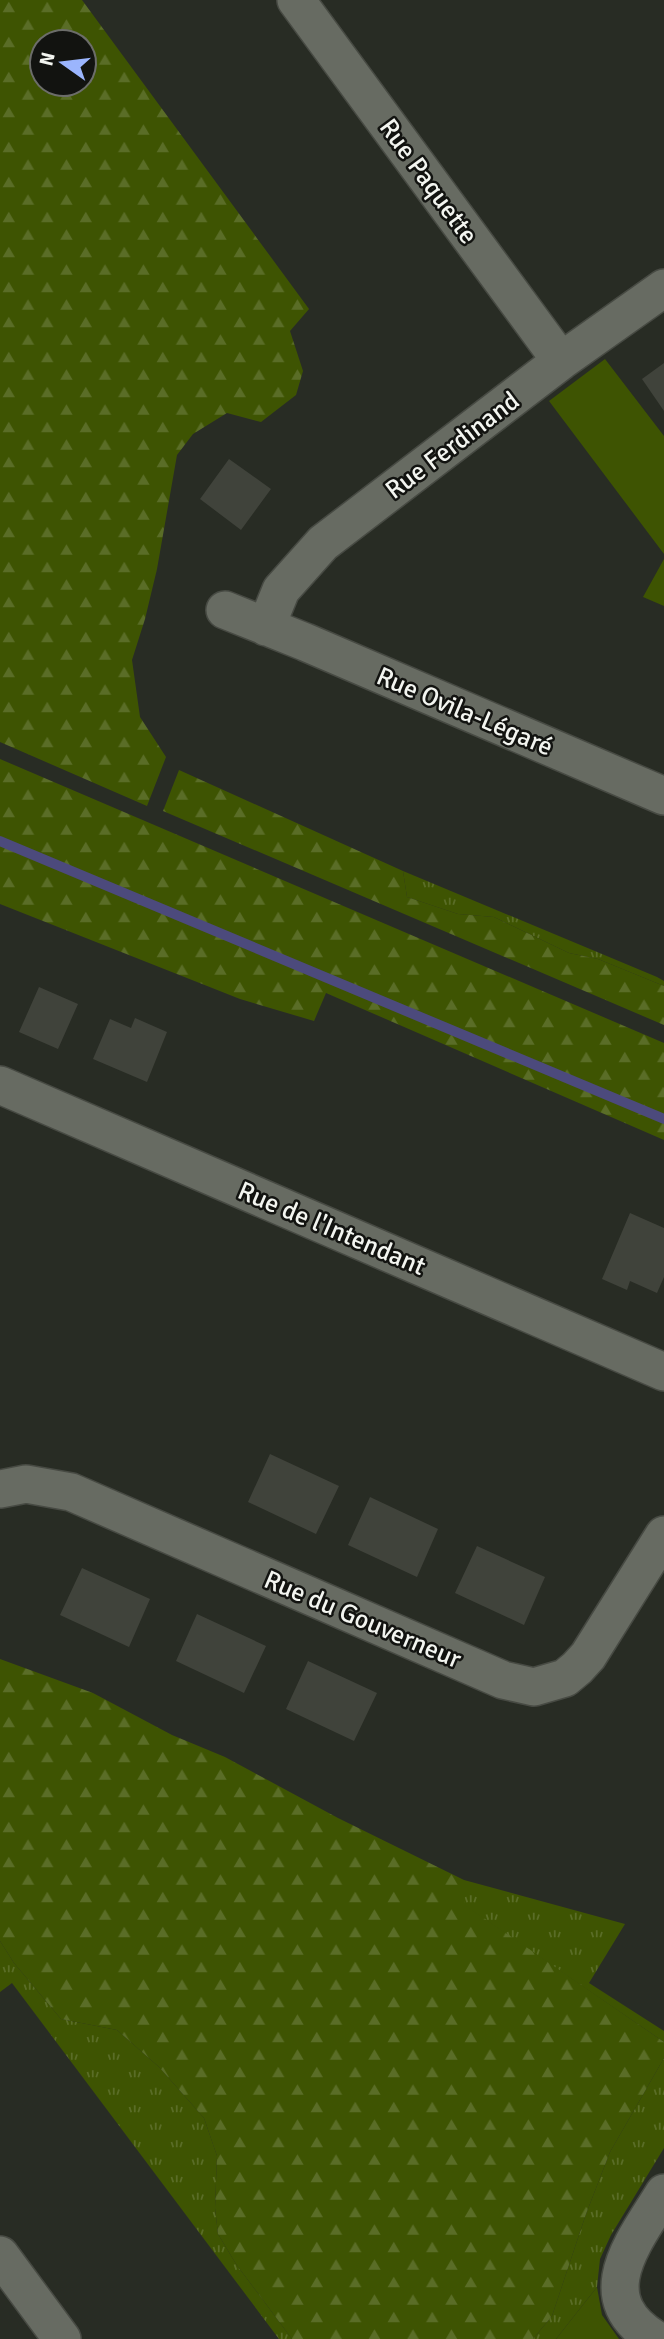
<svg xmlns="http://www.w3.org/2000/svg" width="664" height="2339" font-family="Signika,sans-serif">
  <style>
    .grass { fill: url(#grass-tufts) }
    .forest { fill: url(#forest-firs); fill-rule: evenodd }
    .green { fill: #3e5402 }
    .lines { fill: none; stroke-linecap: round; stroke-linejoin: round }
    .stream { stroke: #4c4a7c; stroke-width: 10 }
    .building { fill: #40433b }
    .minor-casing { stroke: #474a43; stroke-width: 40 }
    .minor { stroke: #676b62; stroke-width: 37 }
    .labels { text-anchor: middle; stroke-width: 5; stroke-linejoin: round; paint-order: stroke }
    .street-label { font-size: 26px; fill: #f3f5f0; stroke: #121310 }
  </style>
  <defs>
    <pattern id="grass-tufts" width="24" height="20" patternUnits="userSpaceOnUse" patternTransform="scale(1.75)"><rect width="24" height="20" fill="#3e5402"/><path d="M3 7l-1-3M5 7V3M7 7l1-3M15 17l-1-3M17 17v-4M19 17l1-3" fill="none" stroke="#5a6d27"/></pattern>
    <pattern id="forest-firs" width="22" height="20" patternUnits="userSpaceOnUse" patternTransform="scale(1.75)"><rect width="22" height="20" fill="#3e5402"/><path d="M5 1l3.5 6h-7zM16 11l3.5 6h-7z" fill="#5a6d27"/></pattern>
  </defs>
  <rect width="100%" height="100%" fill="#282c24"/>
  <path class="grass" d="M 403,871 L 657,977 L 664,981 L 664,986 L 598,959 L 569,953 L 494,917 L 458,914 L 407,897 Z
    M 464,1880 L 625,1924 L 589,1983 L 664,2031 L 664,2042 L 464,1905 Z
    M 0,1941 L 14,1963 L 61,2019 L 117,2030 L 159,2067 L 204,2118 L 217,2156 L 215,2208 L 218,2234 L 236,2264 L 292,2339 L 279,2339 L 12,1983 L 0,1992 Z
    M 664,2058 L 664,2148 L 611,2235 L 600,2259 L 597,2287 L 556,2339 L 533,2339 L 552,2316 L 586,2214 L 610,2152 Z"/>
  <path class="forest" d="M 0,0 L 82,0 L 309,309 L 290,331 L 303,371 L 296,395 L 261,422 L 227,413 L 193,434 L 177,455 L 157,569 L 145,619 L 132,660 L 140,717 L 166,757 L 147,806 L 0,742 ZM 42,42 L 84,42 L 84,84 L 42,84 Z
    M 0,759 L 664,1043 L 664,1140 L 326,993 L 314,1021 L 240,999 L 0,904 Z
    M 179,770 L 403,871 L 407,897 L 458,914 L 494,917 L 569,953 L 598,959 L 664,986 L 664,1025 L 163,811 Z
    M 0,1659 L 93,1693 L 172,1735 L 225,1757 L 338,1818 L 464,1880 L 465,1905 L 664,2042 L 664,2058 L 610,2152 L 586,2214 L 552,2316 L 533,2339 L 292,2339 L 236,2264 L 218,2234 L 215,2208 L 217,2156 L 204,2118 L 159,2067 L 117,2030 L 61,2019 L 14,1963 L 0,1941 Z"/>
  <path class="green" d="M 605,359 L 664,436 L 664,554 L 549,401 Z
    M 664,559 L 664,606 L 643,597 Z
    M 597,2287 L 602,2315 L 619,2339 L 556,2339 Z"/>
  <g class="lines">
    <path class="stream" d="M 0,841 L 664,1119"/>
  </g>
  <path class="building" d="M 664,363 L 664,411 L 642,379 Z
    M 229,459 L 271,489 L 241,530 L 200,499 Z
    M 39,987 L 78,1004 L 58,1049 L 19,1032 Z
    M 135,1018 L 167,1032 L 147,1082 L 93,1059 L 110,1019 L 131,1028 Z
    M 630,1213 L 664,1228 L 664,1277 L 657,1293 L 630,1281 L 627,1290 L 602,1279 Z
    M 270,1454 L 339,1486 L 316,1534 L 248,1502 Z
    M 370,1497 L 438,1529 L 417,1577 L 348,1545 Z
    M 477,1546 L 545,1577 L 524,1625 L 455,1593 Z
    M 82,1568 L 150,1599 L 129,1647 L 60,1615 Z
    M 197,1614 L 266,1646 L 244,1693 L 176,1661 Z
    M 308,1661 L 377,1693 L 354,1741 L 286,1709 Z"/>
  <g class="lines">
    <defs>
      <path id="minor" d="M 296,0 L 561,361
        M 225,610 L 305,642 L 664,796
        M 266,627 L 281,590 L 323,543 L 561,361 L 664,288
        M 0,1085 L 664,1372
        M 0,1489 L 26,1484 L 71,1492 L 503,1680 L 534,1687 L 565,1678 L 577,1668 L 588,1656 L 664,1535
        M 0,2255 L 62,2339
        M 655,2339 C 587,2297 634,2242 664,2193"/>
    </defs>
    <use href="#minor" class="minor-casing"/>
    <use href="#minor" class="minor"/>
  </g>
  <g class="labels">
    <g class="street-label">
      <text transform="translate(429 181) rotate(54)" y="9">Rue Paquette</text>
      <text transform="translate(452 445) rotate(-37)" y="9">Rue Ferdinand</text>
      <text transform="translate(465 711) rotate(23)" y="9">Rue Ovila-Légaré</text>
      <text transform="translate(332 1228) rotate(23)" y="9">Rue de l'Intendant</text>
      <text transform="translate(363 1619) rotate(23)" y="9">Rue du Gouverneur</text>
    </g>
  </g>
  <g transform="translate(63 63) rotate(284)"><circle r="33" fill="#121310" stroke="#6c6d6a" stroke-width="2"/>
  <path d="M0-5L12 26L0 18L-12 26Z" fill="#9bb5fd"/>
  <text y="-10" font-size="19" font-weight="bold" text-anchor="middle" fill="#f3f5f0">N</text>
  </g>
</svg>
